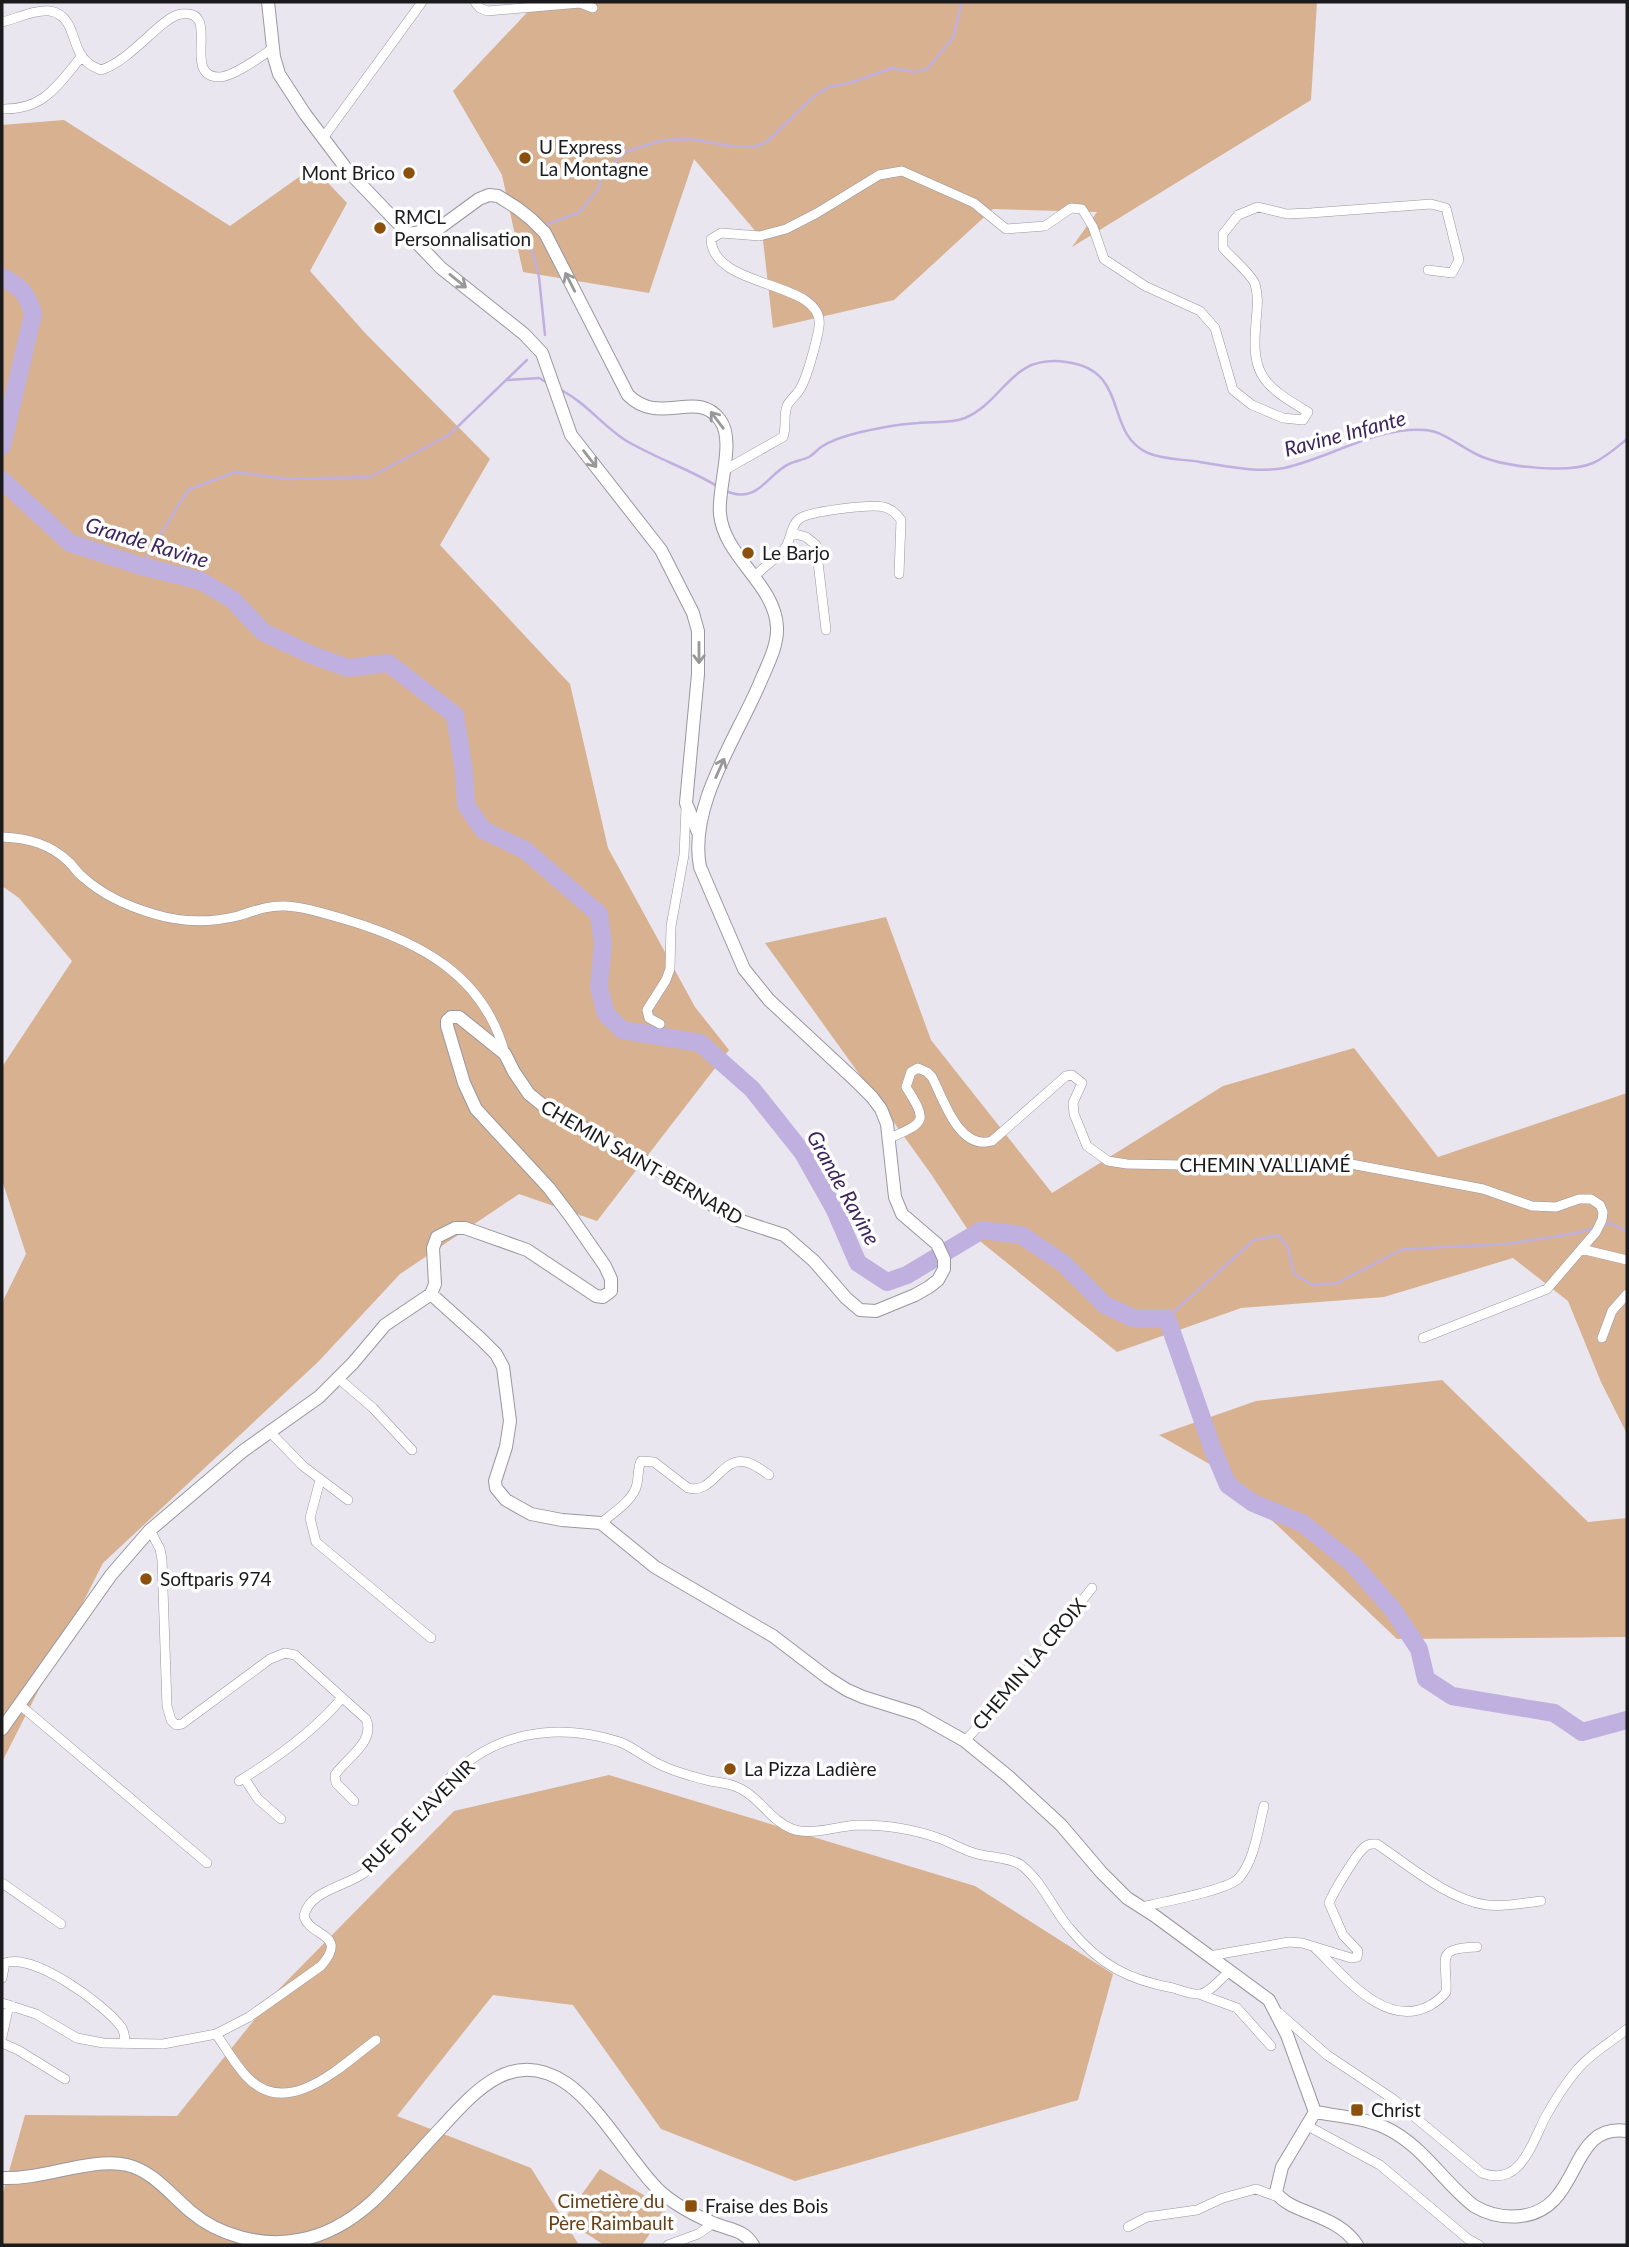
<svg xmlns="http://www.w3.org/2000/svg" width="1629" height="2247" font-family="Lato,sans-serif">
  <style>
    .green { fill: #d7b190 }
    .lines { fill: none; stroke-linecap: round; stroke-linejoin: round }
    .stream { stroke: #c0b0df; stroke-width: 2.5 }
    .river { stroke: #c0b0df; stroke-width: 18 }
    .street-casing { stroke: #99979f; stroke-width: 10 }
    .secondary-casing { stroke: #99979f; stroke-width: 14 }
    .street { stroke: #fff; stroke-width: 9 }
    .secondary { stroke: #fff; stroke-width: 12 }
    .oneway { stroke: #989899 }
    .poi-dot { fill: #8b500b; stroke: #fff; stroke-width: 2.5 }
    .labels { text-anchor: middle; stroke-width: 7; stroke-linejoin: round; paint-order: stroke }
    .poi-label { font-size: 19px; fill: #1b1a1d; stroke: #fff; text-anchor: start }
    .street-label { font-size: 19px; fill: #1b1a1d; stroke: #fff }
    .park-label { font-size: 19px; fill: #673e14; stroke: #fff }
    .water-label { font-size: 21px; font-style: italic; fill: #3d245e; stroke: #fff }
  </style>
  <rect width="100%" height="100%" fill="#e9e6ef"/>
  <path class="green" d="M 537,2 L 1317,2 L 1311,100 L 1072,247 L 1097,212 L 993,209 L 894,300 L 773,328 L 763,240 L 694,159 L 649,293 L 523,272 L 502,175 L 453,91 Z
    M 64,120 L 230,226 L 313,167 L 347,203 L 310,271 L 366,334 L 490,459 L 440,545 L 570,684 L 608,848 L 695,1007 L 729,1050 L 597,1221 L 519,1194 L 400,1274 L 318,1362 L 103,1563 L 2,1762 L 2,1303 L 26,1254 L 2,1180 L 2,1067 L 72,961 L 19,898 L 2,886 L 2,125 Z
    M 886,917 L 931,1040 L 1052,1193 L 1223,1086 L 1354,1048 L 1438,1157 L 1627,1093 L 1627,1434 L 1601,1382 L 1568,1301 L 1513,1258 L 1384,1297 L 1241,1308 L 1117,1352 L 970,1233 L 931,1174 L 765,943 Z
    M 1442,1380 L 1588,1522 L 1627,1518 L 1627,1637 L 1397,1639 L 1218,1469 L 1159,1435 L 1256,1401 Z
    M 609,1775 L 975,1886 L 1113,1974 L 1078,2100 L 795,2181 L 661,2129 L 573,2005 L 493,1995 L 397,2116 L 531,2168 L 579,2245 L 2,2245 L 2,2196 L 25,2115 L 177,2116 L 279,1989 L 454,1811 Z
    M 600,2169 L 667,2209 L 642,2245 L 604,2245 L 564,2219 Z"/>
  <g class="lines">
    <path class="stream" d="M 545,225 L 580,212 L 599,188 L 601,178 L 625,152 L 663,140 L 691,139 L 730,146 L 754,147 L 767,142 L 814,96 L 829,87 L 853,82 L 892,68 L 915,72 L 927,69 L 953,38 L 962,2
      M 531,246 L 539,277 L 545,335
      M 507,380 L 539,378 L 546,382
      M 561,390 C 585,402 602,425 625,440 C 655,458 687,468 717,486
      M 726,491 C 758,505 767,474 789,464 C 795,461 803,460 809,457 C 814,454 817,450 821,447 C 832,440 848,435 861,432 C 879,428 899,424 918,423 C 935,421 949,424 965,418 C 1006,400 1010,354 1066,362 C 1131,370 1103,433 1148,453 C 1164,460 1183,459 1200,462 C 1227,466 1256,473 1284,468 C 1331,458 1376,426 1426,430 C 1445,432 1462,448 1478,455 C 1503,467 1568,474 1593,463 C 1605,458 1617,447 1627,439
      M 141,566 L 188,490 L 235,472 L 287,479 L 370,477 L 449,435 L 527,360
      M 1601,1226 L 1611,1223 L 1627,1232
      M 1167,1318 L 1254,1240 L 1278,1235 L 1288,1248 L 1294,1274 L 1313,1285 L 1337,1283 L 1403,1249 L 1506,1244 L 1577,1233 L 1595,1228"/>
    <path class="river" d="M 2,277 C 21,287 27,293 33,314 L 2,446
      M 2,480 L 70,543 L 141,566 L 201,581 L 233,600 L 263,632 L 312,655 L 348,668 L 388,663 L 455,715 L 464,772 L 466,805 L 483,830 L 525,850 L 599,914 L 603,944 L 599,987 L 606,1014 L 622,1030 L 700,1043 L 752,1089 L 803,1153 L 834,1208 L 858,1263 L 887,1282 L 907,1275 L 982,1230 L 1021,1235 L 1063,1263 L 1105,1305 L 1133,1318 L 1167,1318 L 1213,1450 L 1228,1485 L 1253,1503 L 1302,1523 L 1353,1564 L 1393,1610 L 1419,1649 L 1426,1679 L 1452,1696 L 1554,1713 L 1582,1732 L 1627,1720"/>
    <defs>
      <path id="street" d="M 475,2 L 480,8 L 487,11 L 580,3 L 593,8
        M 2,22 C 16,19 35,9 50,11 C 77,16 70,48 87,62 C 91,66 96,68 101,70 C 131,61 161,17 181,14 C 223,8 180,77 219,77 C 233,77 260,57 272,49
        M 2,109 C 44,110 57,86 82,56
        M 323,138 L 422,2
        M 723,471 L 783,437 C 787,427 783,416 787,406 C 790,399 797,395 800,389 C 807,378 817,340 819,327 C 826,279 713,291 711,239 L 721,233 L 760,236 L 786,229 L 817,213 L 879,175 L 902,171 L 974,203 L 1006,229 L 1045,226 L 1071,208 L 1082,209 L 1093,227 L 1104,259 L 1145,286 L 1200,311 L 1215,328 L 1233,390 L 1252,405 L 1283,418 L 1303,420 L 1308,412 C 1263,385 1251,376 1256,322 C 1257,309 1259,297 1255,284 C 1252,275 1231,257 1223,248 L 1223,234 L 1238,215 L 1258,207 L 1287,214 L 1310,213 L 1431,204 L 1446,208 L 1459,260 L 1452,273 L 1428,270
        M 792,533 L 806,537 L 816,545 L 826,630
        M 754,578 C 762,566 777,560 785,548 C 791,540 791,525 799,519 C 809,511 871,504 884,507 C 891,509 897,514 901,520 L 899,574
        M 2,837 C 28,838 50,844 69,862 C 74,867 78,874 84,878 C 103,895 130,907 154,914 C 183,923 209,923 238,916 C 254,911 268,905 285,906 C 306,907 326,914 347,920 C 420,942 484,975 505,1054
        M 660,1024 L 649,1018 L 647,1010 L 666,980 L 670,969 L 671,926 L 684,855 L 686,808
        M 888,1139 C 925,1122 929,1123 906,1087 L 911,1072 L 918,1068 L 927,1072 L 932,1077 C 944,1100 959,1151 992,1141 L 1066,1076 L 1072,1075 L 1082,1083 L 1073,1103 L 1074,1114 L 1087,1146 L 1108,1161 L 1127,1164 L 1285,1167 L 1351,1164 L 1483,1189 L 1532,1206 L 1556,1207 L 1579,1199 L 1591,1199 L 1600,1205 L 1603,1212 L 1602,1220 L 1596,1232 L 1547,1289 L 1423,1338
        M 1581,1249 L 1627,1260
        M 1602,1338 L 1612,1311 L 1627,1294
        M 338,1378 L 373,1408 L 412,1450
        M 269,1431 L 303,1466 L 348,1500
        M 320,1480 L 310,1518 L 316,1542 L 431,1638
        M 601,1523 C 613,1513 634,1500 637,1484 C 639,1475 637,1470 641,1461 L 654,1462 L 688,1488 C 713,1495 721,1457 745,1462 C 753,1463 762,1470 769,1475
        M 150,1530 L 160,1549 L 162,1560 L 167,1706 L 171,1720 L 176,1725 L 182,1724 L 270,1659 L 285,1653 L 295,1655 L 366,1719 C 376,1742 346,1758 335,1775 L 336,1783 L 354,1801
        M 20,1705 L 207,1863
        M 965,1741 L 1011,1690 L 1092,1588
        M 244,1778 L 258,1799 L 281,1819
        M 239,1781 C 277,1758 313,1732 342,1698
        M 2,1883 L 61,1924
        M 1141,1907 C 1159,1903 1229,1890 1239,1878 C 1255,1859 1258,1829 1264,1806
        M 1315,1948 C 1344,1975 1384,2029 1429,2006 C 1436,2002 1441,1999 1446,1992 C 1448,1959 1433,1948 1477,1947
        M 1209,1956 L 1289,1942 L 1302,1943 L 1351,1958 L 1357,1957 L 1358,1951 L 1343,1935 L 1329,1903 C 1333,1893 1357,1852 1366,1846 C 1370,1843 1372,1844 1377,1844 C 1408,1865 1449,1900 1487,1905 C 1505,1907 1523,1903 1541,1901
        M 2,1978 L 5,1963 C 33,1952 106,2005 122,2028 C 125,2033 125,2038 125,2044
        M 1199,1994 L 1237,2008 L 1271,2046
        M 2,2003 L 36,2014 L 77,2038 L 103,2043 L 163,2044 L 216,2034 L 249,2017 L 321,1966 C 350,1933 309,1937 304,1916 C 310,1890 345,1887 364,1873 C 377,1864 388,1850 400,1840 C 417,1823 429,1802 444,1784 C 491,1732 555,1721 620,1742 C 635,1748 648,1760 663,1766 C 678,1773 694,1777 710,1781 C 721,1783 731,1783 741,1789 C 761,1799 770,1820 792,1829 C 812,1836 837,1826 858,1825 C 885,1825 913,1829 938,1838 C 950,1842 961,1849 974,1853 C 989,1858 1007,1856 1021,1865 C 1043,1882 1053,1910 1071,1930 C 1100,1965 1129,1980 1173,1988 C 1180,1990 1192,1995 1200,1994 C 1210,1993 1222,1977 1230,1971
        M 1279,2013 L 1327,2055 L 1393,2099 L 1482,2173 C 1521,2188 1532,2142 1546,2116 C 1555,2100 1565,2084 1577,2070 C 1591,2053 1610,2043 1627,2029
        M 216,2034 C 226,2048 236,2066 248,2078 C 289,2120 343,2064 376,2040
        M 2,2037 L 9,2005
        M 2,2043 L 18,2050 L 65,2079
        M 1306,2125 L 1380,2165 L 1468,2239 L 1479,2245
        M 1128,2227 L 1147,2217 L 1197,2210 L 1223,2198 L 1256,2189 L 1278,2197
        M 668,2245 L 698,2234 L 714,2223"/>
      <path id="secondary" d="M 268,2 L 274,57 L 279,74 L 305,114 L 348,171 L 441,268 L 524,334 L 542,353 L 571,435 L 661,550 L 693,613 L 698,631 L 698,674 L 686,803 L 698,832
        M 431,1294 L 481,1339 L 496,1354 L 503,1367 L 510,1421 L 506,1447 L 495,1481 L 496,1488 L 506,1500 L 531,1514 L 562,1520 L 601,1523 L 655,1567 L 773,1636 L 828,1678 L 847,1690 L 863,1697 L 917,1714 L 965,1741 L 1009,1777 L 1061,1825 L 1101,1872 L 1127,1898 L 1155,1916 L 1269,2000 L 1287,2035 L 1315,2112
        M 2,1729 L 111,1575 L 150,1530 L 243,1451 L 319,1397 L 353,1363 L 385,1325 L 431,1294 L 435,1284 L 433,1248 L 437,1237 L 455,1228 L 465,1228 L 527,1250 L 596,1296 L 603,1297 L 611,1291 L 611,1279 L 605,1266 L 571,1217 L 549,1188 L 476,1109 L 464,1083 L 447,1026 L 447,1021 L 451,1017 L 459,1017 L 505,1054 L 514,1072 L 529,1094 L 545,1107 L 648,1163 L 732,1218 L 784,1235 L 814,1261 L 846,1298 L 860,1310 L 876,1311 L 915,1295 L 929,1287 L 938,1280 L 944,1269 L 944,1259 L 937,1244 L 902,1214 L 895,1197 L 887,1124 L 881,1109 L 872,1097 L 855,1080 L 769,1000 L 744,969 L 700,867 C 688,804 739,735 762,678 C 769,662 778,644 777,627 C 775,584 724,557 720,514 C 717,489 736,441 720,420 C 697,388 660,427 628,395 L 545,233 L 531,219 L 517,208 L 498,196 L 489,195 L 479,199 L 438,229 L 409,234
        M 2,2178 C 42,2180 91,2157 127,2165 C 153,2171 171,2195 190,2211 C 219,2236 262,2247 299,2240 C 328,2235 352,2220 373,2201 C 397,2178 419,2151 442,2127 C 475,2091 513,2047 566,2083 C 596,2103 627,2155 652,2183 C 667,2201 692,2214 713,2223 C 729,2230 744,2229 753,2245
        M 1357,2245 C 1337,2213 1289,2214 1276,2192 L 1282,2167 L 1315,2112 C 1338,2116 1363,2118 1384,2127 C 1422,2144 1443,2182 1474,2206 C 1489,2215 1503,2218 1521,2216 C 1583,2209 1567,2122 1627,2131"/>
    </defs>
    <use href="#street" class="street-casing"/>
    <use href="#secondary" class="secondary-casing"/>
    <use href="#street" class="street"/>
    <use href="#secondary" class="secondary"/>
  </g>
  <defs><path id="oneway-shaft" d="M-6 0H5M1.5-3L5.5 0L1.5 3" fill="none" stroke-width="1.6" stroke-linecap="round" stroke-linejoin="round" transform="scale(1.75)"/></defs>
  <g class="oneway">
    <use href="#oneway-shaft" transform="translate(458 281) rotate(39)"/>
    <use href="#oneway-shaft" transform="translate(570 282) rotate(-117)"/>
    <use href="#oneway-shaft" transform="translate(717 420) rotate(-127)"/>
    <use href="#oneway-shaft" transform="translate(590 459) rotate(52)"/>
    <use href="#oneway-shaft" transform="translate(699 653) rotate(90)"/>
    <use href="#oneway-shaft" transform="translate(720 768) rotate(-66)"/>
  </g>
  <g class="poi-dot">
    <circle cx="525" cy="158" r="7"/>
    <circle cx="409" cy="173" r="7"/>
    <circle cx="380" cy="228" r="7"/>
    <circle cx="748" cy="553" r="7"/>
    <circle cx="146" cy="1579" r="7"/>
    <circle cx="730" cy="1769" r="7"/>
    <rect x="1350" y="2103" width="14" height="14" rx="3.5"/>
    <rect x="684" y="2199" width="14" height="14" rx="3.5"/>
  </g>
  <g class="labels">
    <g class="poi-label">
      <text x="539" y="154">U Express<tspan x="539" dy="22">La Montagne</tspan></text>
      <text x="395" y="180" text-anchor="end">Mont Brico</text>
      <text x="394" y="224">RMCL<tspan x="394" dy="22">Personnalisation</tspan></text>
      <text x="762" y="560">Le Barjo</text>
      <text x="160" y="1586">Softparis 974</text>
      <text x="744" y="1776">La Pizza Ladière</text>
      <text x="1371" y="2117">Christ</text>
      <text x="705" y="2213">Fraise des Bois</text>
    </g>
    <g class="street-label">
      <text transform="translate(642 1162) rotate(30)" y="7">CHEMIN SAINT-BERNARD</text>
      <text x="1265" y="1172">CHEMIN VALLIAMÉ</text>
      <text transform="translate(1029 1664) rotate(-50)" y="7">CHEMIN LA CROIX</text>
      <text transform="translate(418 1816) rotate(-45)" y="7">RUE DE L'AVENIR</text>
    </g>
    <g class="park-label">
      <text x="611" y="2208">Cimetière du<tspan x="611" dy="22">Père Raimbault</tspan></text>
    </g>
    <g class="water-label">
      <text transform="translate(1345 434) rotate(-15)" y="7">Ravine Infante</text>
      <text transform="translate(147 543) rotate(17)" y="7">Grande Ravine</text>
      <text transform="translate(843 1188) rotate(61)" y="7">Grande Ravine</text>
    </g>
  </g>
  <rect width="1629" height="2247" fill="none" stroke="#1b1a1d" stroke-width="7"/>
</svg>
